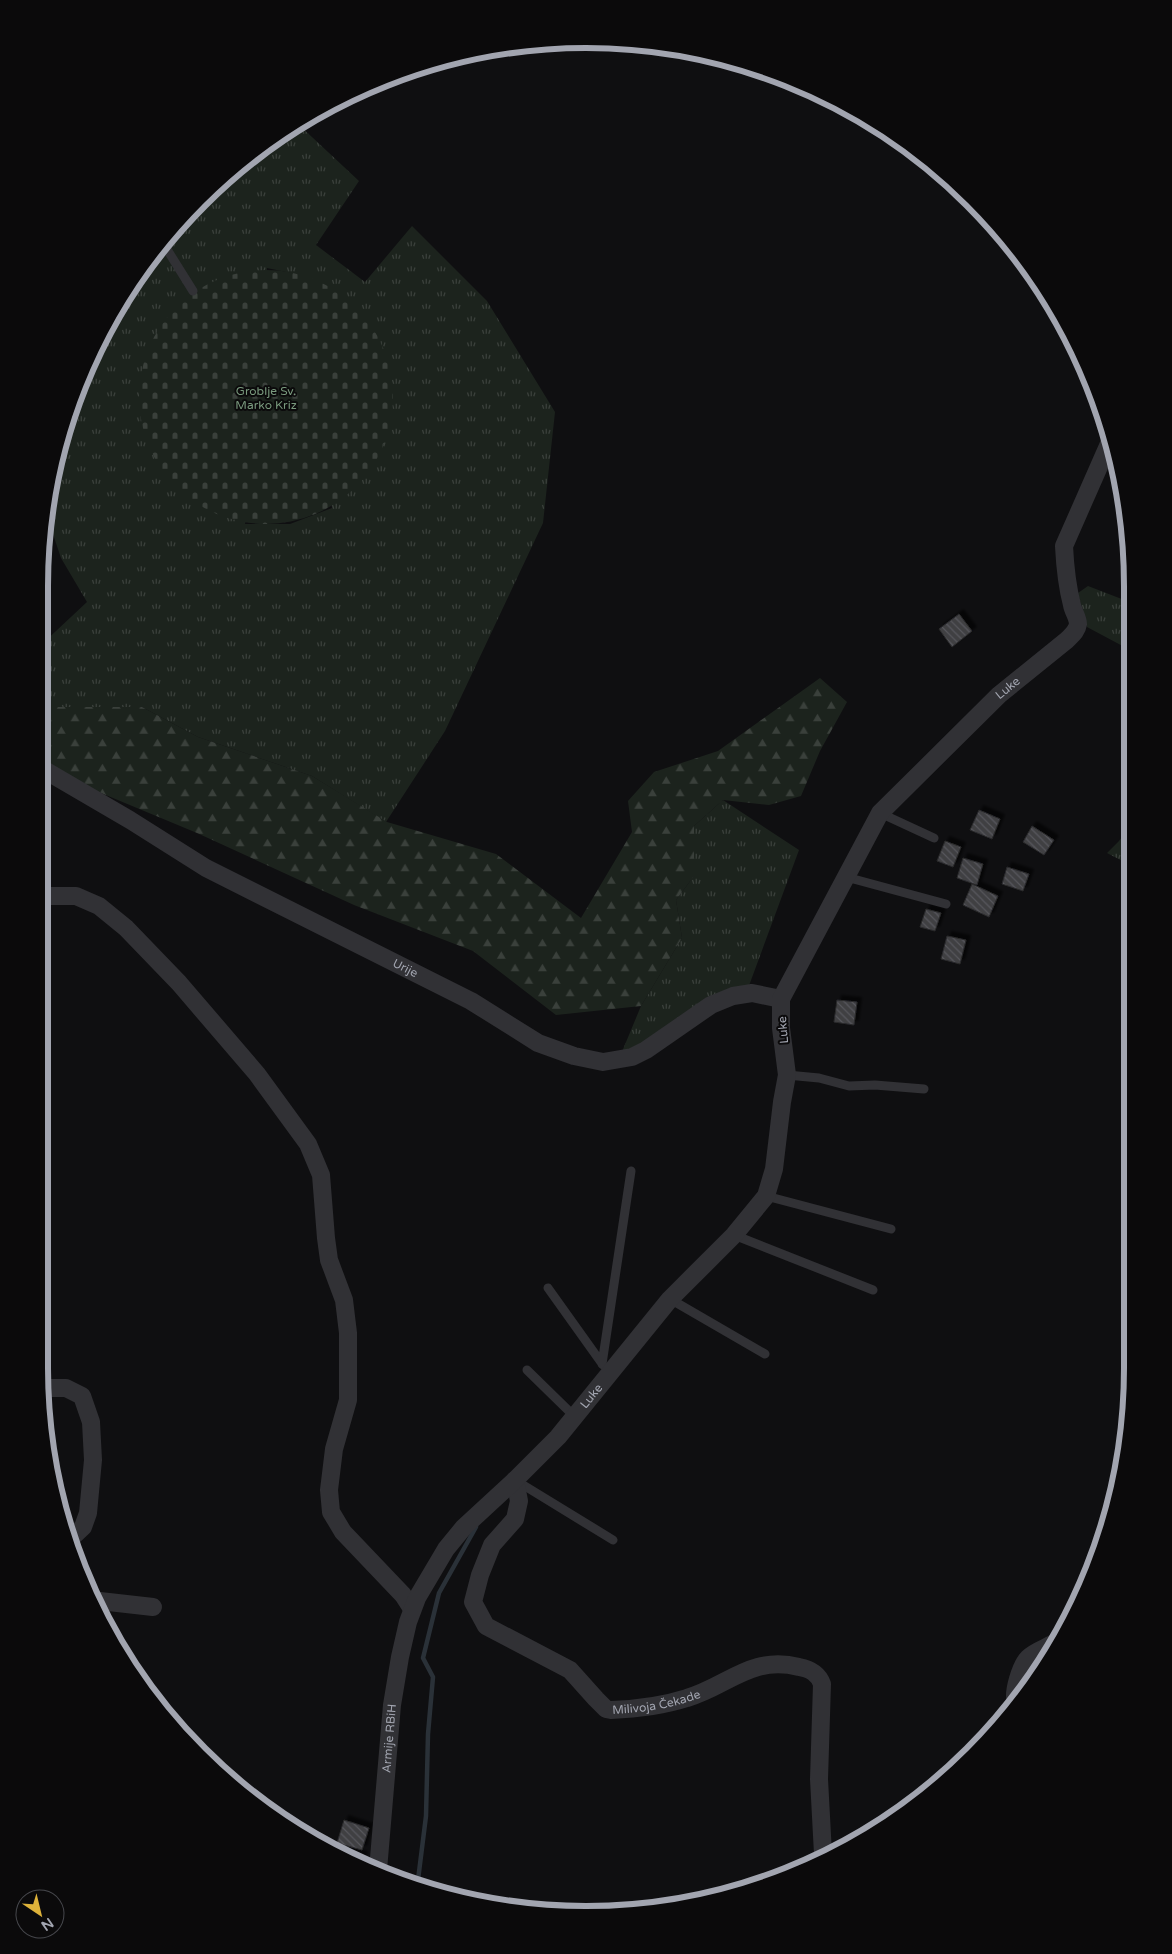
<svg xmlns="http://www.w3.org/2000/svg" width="1172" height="1954" font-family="'Varela Round',sans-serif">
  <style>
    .grass { fill: url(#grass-tufts); fill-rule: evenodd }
    .forest { fill: url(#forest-firs) }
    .cemetery { fill: url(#cemetery-stones) }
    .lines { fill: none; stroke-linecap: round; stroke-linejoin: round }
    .stream { stroke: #2a3138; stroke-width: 4.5 }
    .building { fill: url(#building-back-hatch); stroke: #2a2a2c; filter: url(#shadow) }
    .lane { stroke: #313135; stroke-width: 9 }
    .street { stroke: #313135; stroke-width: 18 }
    .labels { text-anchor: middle; stroke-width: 4; stroke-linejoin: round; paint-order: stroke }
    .park-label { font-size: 12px; fill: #7a9a7e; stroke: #0b0a0b }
    .street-label { font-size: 12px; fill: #a2a5b0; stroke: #0b0a0b }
    .rim { fill: none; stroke: #a2a5b0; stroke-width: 6 }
  </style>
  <defs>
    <pattern id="grass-tufts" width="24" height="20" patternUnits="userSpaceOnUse" patternTransform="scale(1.25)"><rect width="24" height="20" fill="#1c231d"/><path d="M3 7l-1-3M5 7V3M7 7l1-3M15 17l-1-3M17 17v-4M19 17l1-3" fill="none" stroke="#3a403b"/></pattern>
    <pattern id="forest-firs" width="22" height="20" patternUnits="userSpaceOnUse" patternTransform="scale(1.25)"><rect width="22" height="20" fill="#1c231d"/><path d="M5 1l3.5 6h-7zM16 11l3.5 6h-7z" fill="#3a403b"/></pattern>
    <pattern id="cemetery-stones" width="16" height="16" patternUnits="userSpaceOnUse" patternTransform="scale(1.25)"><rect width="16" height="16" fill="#1c231d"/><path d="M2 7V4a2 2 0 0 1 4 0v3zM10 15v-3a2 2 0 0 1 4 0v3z" fill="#3a403b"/></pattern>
    <pattern id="building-back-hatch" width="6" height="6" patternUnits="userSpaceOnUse" patternTransform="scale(1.25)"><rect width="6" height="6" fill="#3f3f43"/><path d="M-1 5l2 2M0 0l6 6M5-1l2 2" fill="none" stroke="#58585c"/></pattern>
    <filter id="shadow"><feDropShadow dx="4.5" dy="-4.5" stdDeviation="1" flood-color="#0009"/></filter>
  </defs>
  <rect width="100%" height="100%" fill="#0f0f11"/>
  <path class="grass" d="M 297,123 L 359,181 L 316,245 L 365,282 L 412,226 L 487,301 L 555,412 L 543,523 L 445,731 L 386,822 L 312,776 L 198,737 L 142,707 L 47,707 L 41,700 L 40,646 L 87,602 L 61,558 L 47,516 L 68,410 L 131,282 L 199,199 L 282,131 ZM 267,268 L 291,273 L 332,508 L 290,524 L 245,524 Z
    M 1088,586 L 1132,603 L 1132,651 L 1087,627 L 1078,593 Z
    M 723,800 L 799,850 L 747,991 L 619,1059 L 641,1006 L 682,938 L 676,900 L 694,876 L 694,826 Z
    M 1132,823 L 1132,866 L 1107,853 L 1119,841 Z"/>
  <path class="forest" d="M 820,678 L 847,702 L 820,751 L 801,796 L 769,805 L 723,800 L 694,826 L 694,876 L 676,900 L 682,938 L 641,1006 L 556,1015 L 473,951 L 354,905 L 197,833 L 41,768 L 41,700 L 47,707 L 142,707 L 198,737 L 312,776 L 387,822 L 496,854 L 581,918 L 632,832 L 628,801 L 654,772 L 718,751 Z"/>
  <path class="cemetery" d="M139 397a127 127 0 1 1 254 0a127 127 0 1 1-254 0Z"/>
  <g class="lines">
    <path class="stream" d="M 417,1888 L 426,1816 L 428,1734 L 433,1677 L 423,1658 L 439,1593 L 476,1527"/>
  </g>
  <path class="building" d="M 959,614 L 972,631 L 952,647 L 939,629 Z
    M 979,810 L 1000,819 L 992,839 L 970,830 Z
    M 1032,826 L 1054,840 L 1044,855 L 1023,842 Z
    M 945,841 L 961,847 L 953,867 L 937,861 Z
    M 963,858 L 983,864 L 977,885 L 957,878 Z
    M 1007,867 L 1029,874 L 1023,891 L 1002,884 Z
    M 972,884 L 998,896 L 989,917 L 963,905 Z
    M 926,909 L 941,913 L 935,931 L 920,927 Z
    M 947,936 L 966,940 L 960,964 L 941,959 Z
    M 837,1000 L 857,1002 L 854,1025 L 834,1022 Z
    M 344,1820 L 369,1828 L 362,1850 L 337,1843 Z
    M 336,1848 L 363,1856 L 361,1862 L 335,1849 Z"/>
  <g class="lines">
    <path class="lane" d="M 163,243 L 193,291
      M 880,813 L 934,838
      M 846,877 L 946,904
      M 787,1075 L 819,1078 L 849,1086 L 875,1085 L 924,1089
      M 766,1196 L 891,1229
      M 734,1235 L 873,1290
      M 548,1288 L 603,1365
      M 670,1299 L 765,1354
      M 602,1364 L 631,1171
      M 527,1370 L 574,1416
      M 515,1480 L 613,1540"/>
    <g class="street">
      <path id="s1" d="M 41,768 L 130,820 L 206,868 L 471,1001 L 538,1043 L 574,1056 L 603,1062 L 632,1057 L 646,1050 L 711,1005 L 733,996 L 752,993 L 781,999"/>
      <path d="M 41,896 L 76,896 L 99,906 L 126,928 L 179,983 L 257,1074 L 308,1144 L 321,1175 L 326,1238 L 329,1260 L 344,1300 L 348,1333 L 348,1400 L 334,1449 L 329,1490 L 331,1512 L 343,1532 L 403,1595 L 412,1609"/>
      <path d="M 43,1388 L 66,1388 L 82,1396 L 91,1422 L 93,1460 L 88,1513 L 83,1527 L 67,1542"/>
      <path id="s2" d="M 515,1480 L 519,1501 L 515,1519 L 492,1545 L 480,1575 L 473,1602 L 486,1626 L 570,1670 L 596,1699 L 606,1709 L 611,1710 C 637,1709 662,1706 687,1698 C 728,1686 751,1655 799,1667 C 810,1669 818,1673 822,1684 L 819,1779 L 823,1854 L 822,1861"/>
      <path d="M 91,1600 L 153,1607"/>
      <path d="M 1016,1702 C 1012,1693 1021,1665 1028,1658 C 1035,1651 1048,1647 1056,1642"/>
      <path id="s3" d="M 378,1870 L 392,1705 L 400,1657 L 408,1622 L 417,1598 L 446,1549 L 464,1527 L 515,1480 L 558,1437 L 670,1299 L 734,1235 L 766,1196 L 774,1169 L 782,1102 L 787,1075 L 781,1028 L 781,999 L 880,813 L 999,695 L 1067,640 C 1072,635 1077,631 1078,624 C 1078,618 1073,611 1072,605 C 1067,586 1065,566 1064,546 L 1112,437"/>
    </g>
  </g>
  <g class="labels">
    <g class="park-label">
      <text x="266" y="395">Groblje Sv.<tspan x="266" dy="14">Marko Kriz</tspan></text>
    </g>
    <g class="street-label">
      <text dy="4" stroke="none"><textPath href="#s3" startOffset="1399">Luke</textPath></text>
      <text dy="4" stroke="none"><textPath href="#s1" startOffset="416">Urije</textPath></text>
      <text transform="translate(783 1030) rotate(-95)" y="4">Luke</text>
      <text dy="4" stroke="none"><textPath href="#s3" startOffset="544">Luke</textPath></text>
      <text dy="4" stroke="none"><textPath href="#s2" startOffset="361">Milivoja Čekade</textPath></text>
      <text dy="4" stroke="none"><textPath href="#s3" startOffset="132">Armije RBiH</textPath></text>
    </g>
  </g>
  <path d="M0 0H1172V1954H0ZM586 48H586A538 538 0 0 1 1124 586V1368A538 538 0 0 1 586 1906H586A538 538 0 0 1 48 1368V586A538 538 0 0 1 586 48Z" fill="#0b0a0b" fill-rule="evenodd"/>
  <path class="rim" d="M586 48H586A538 538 0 0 1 1124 586V1368A538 538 0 0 1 586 1906H586A538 538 0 0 1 48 1368V586A538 538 0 0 1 586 48Z"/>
  <g transform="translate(40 1914) rotate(145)"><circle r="24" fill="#0b0a0b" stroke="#47484d"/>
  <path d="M0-4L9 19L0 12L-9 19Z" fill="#deb23a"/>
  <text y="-8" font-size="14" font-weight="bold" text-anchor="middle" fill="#a2a5b0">N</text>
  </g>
</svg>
